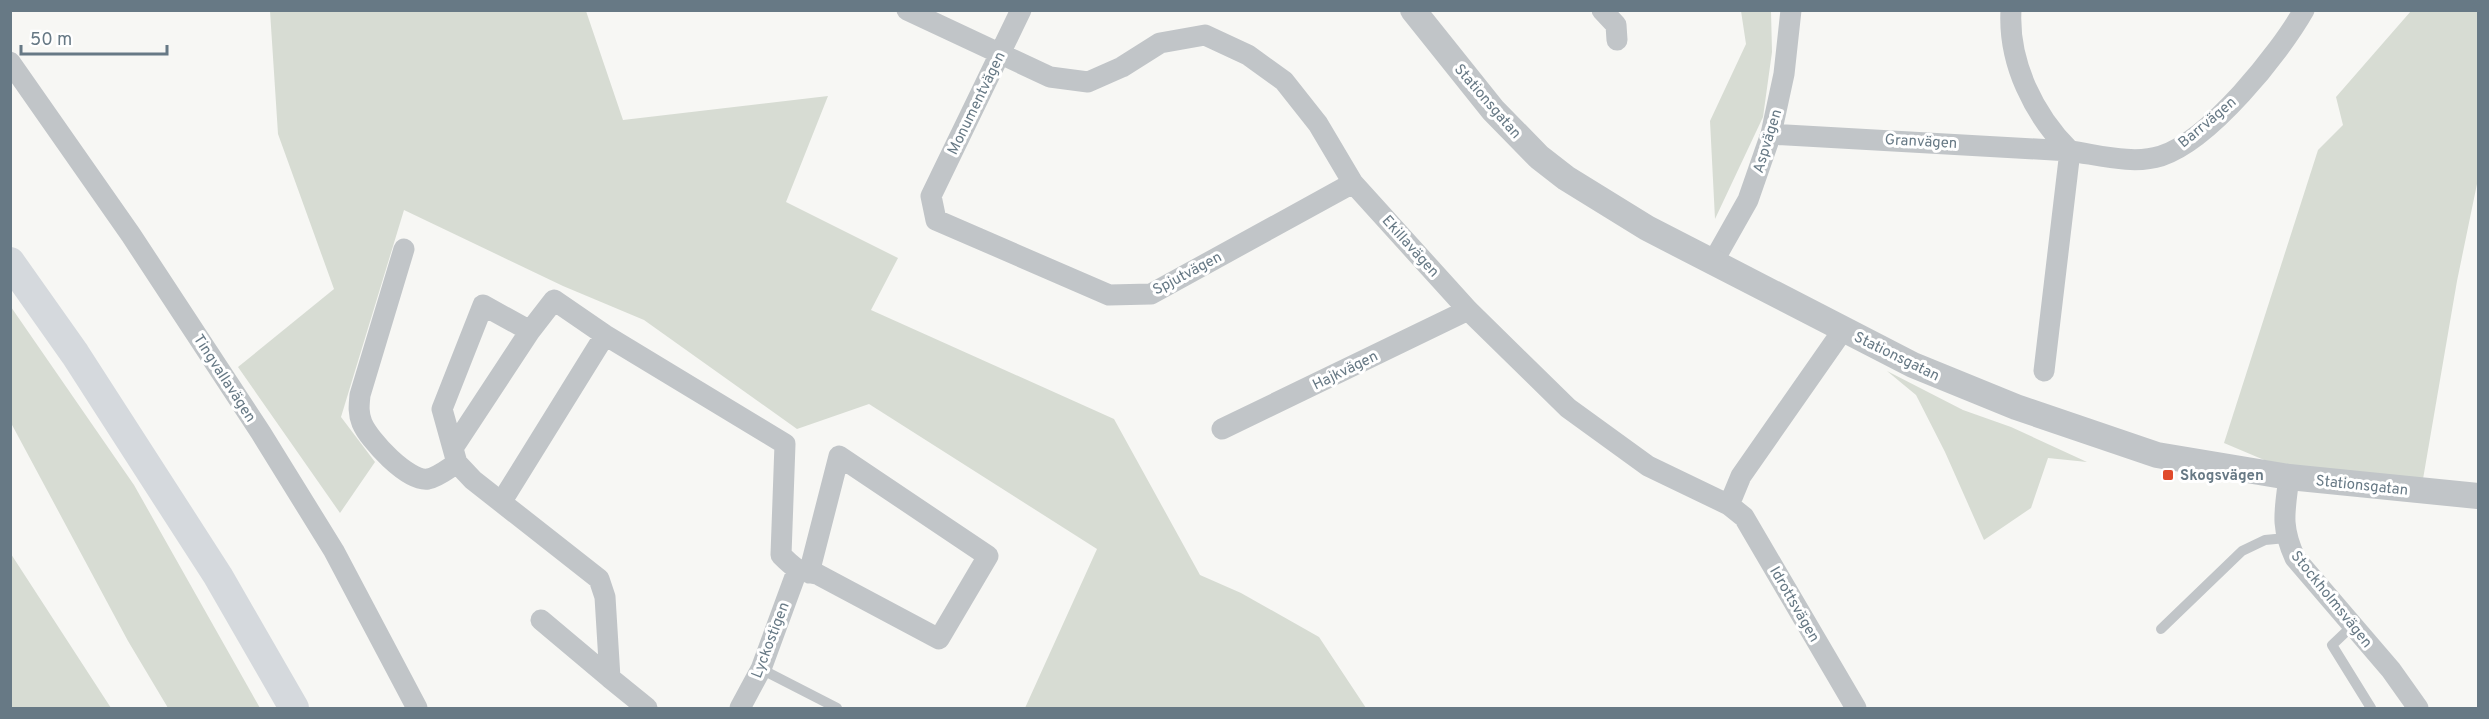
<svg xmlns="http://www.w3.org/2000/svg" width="2489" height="719" font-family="Overpass,sans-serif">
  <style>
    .green { fill: #d7dcd3 }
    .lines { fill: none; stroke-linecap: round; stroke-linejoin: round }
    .service { stroke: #c1c5c8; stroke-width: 10 }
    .minor { stroke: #c1c5c8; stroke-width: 21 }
    .tertiary { stroke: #c1c5c8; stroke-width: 26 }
    .secondary { stroke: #d5d9dd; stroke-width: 30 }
    .poi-dot { fill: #e04a2b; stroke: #fff; stroke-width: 2 }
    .labels { text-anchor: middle; stroke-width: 6; stroke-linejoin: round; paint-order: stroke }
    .street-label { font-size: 15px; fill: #677985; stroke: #fff }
    .poi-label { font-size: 15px; font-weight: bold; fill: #677985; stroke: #fff; text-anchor: start }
  </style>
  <rect width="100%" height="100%" fill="#f7f7f4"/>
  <path class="green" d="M 270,11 L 586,11 L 623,120 L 828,96 L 786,202 L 898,258 L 871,310 L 1114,419 L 1200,575 L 1241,593 L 1319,637 L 1366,708 L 1025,708 L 1097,549 L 869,404 L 797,429 L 644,320 L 563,286 L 404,210 L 341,417 L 375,462 L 340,513 L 238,367 L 334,289 L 278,134 Z
    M 1741,11 L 1771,11 L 1772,52 L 1763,117 L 1715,219 L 1710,121 L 1746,44 Z
    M 2411,11 L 2478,11 L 2478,179 L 2457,281 L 2423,479 L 2276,465 L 2224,443 L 2318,150 L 2343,125 L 2336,97 Z
    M 11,307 L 134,485 L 260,708 L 168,708 L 128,641 L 11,423 Z
    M 1887,371 L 1963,410 L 2011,427 L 2087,462 L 2048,458 L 2031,508 L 1984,540 L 1945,452 L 1916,395 Z
    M 10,554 L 11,554 L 111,708 L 11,708 Z"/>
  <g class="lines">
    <path class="service" d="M 2352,626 L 2332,645 L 2371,708
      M 2161,629 L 2242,551 L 2265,540 L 2286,538
      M 761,669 L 837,708"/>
    <path class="minor" d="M 907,10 L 1050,77 L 1088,82 L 1122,67 L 1160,43 L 1205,35 L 1248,55 L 1284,81 L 1318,124 L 1353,183 L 1468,310 L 1568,408 L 1648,466 L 1729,505 L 1741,476 L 1843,330
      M 1021,10 L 931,196 L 936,220 L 1109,295 L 1151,294 L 1353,183
      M 1602,10 L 1616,25 L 1617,40
      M 2011,10 C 2008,63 2034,115 2070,151 L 2044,371
      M 10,62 L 131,235 L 261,433 L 334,551 L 417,708
      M 1771,134 L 2070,151 C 2099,155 2133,165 2161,156 C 2210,140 2279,54 2304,10
      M 404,249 L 360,395 C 359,405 358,413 362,423 C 369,440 408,482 428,479 C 438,477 449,468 457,463
      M 1713,262 L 1748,200 L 1771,134 L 1784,74 L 1791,10
      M 1222,429 L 1468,310
      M 453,448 L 530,331
      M 2289,477 C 2285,511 2280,525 2295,558 L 2391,670 L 2418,708
      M 502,501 L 605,335
      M 1729,505 L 1744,517 L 1856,708
      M 541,620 L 610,678
      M 647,708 L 610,678 L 605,597 L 599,579 L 473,480 L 457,463 L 442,409 L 483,305 L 530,331 L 554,300 L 605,335 L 785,444 L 781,555 C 795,569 797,571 817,574 L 939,639 L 988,556 L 839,456 L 809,573
      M 740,708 L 761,669 L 797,571"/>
    <path class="tertiary" d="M 1413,10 L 1493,110 L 1539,157 L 1566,178 L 1647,228 L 1913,365 L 2016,407 L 2157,455 L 2289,477 L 2478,496"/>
    <path class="secondary" d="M 10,262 L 75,354 L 218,576 L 294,708"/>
  </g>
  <rect class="poi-dot" x="2162" y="469" width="12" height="12" rx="3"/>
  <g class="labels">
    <g class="street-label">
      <text transform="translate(1488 101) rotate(49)" y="5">Stationsgatan</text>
      <text transform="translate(976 103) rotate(-64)" y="5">Monumentvägen</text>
      <text transform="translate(2207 122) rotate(-40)" y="5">Barrvägen</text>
      <text transform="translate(1767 141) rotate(-73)" y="5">Aspvägen</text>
      <text transform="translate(1921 141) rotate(3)" y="5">Granvägen</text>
      <text transform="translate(1411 246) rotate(48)" y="5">Ekillavägen</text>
      <text transform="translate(1187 273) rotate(-28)" y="5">Spjutvägen</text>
      <text transform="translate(1897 356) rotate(26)" y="5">Stationsgatan</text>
      <text transform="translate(1345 370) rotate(-26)" y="5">Hajkvägen</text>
      <text transform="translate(225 378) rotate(57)" y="5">Tingvallavägen</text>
      <text transform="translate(2362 485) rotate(6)" y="5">Stationsgatan</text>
      <text transform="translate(2332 599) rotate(51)" y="5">Stockholmsvägen</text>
      <text transform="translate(1795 604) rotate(60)" y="5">Idrottsvägen</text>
      <text transform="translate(770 640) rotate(-69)" y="5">Lyckostigen</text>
    </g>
    <g class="poi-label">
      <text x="2180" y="480">Skogsvägen</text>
    </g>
  </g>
  <rect width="2489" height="719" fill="none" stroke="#677985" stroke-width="24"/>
  <path d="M21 45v9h146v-9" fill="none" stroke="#677985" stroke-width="3"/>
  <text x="30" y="45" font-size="18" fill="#677985" stroke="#ffffff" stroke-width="4.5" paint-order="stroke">50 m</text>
</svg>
